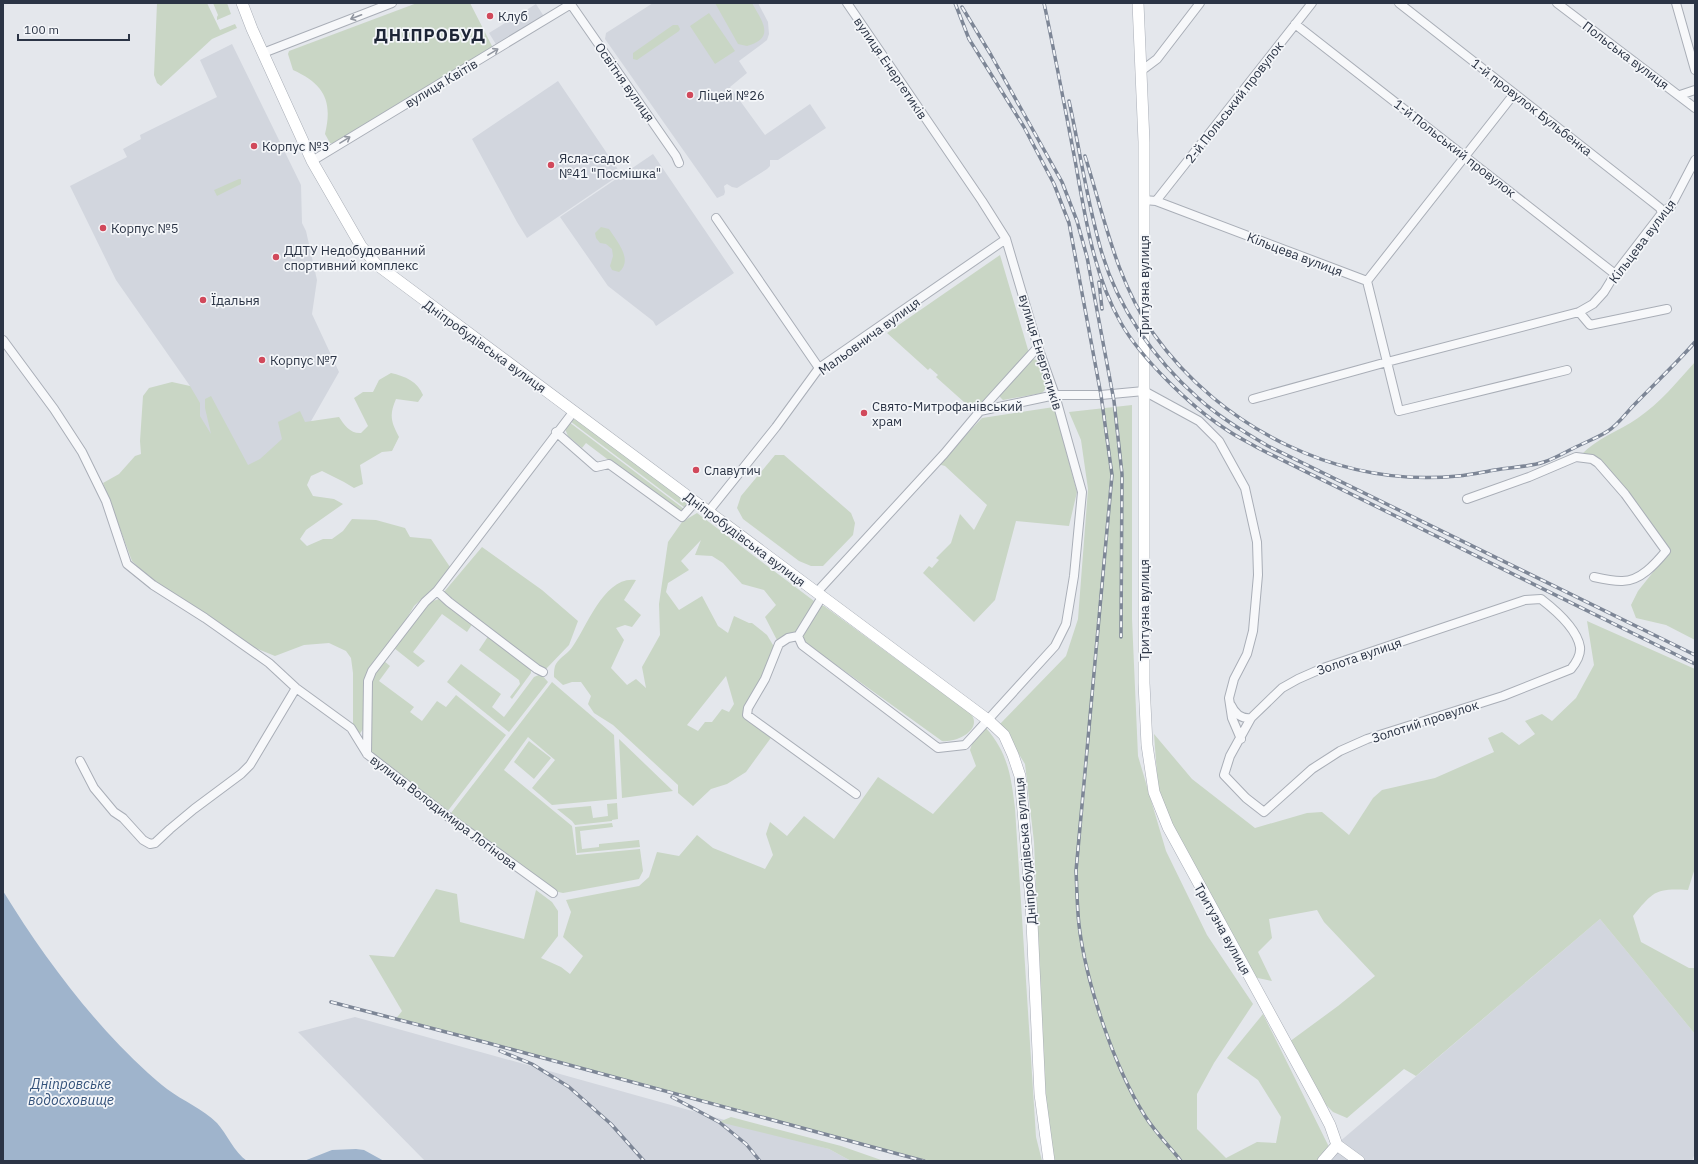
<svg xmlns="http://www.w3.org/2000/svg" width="1698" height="1164" font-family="'IBM Plex Sans',sans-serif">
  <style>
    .built { fill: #d2d6de }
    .green { fill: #c9d6c5; fill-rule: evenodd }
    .water { fill: #9fb4cc }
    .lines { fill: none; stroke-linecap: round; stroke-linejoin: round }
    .street-casing { stroke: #a9aeb7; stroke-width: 10 }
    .secondary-casing { stroke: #a9aeb7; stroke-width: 12 }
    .street { stroke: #f7f8fa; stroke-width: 8 }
    .secondary { stroke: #fff; stroke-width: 11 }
    .rail-casing { stroke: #7d8696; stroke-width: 3.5 }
    .rail { stroke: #f4f6f9; stroke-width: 2; stroke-dasharray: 6; stroke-linecap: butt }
    .oneway { stroke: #9196a0 }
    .poi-dot { fill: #d1495b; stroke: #f4f6f9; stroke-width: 1.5 }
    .labels { text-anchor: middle; stroke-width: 3.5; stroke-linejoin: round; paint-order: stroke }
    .poi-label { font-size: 13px; fill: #2b3445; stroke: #f4f6f9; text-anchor: start }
    .street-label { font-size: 13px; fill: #2b3445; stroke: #f4f6f9 }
    .water-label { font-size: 14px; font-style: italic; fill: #34527a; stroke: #f4f6f9 }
    .district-label { font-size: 17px; font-weight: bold; letter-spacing: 1px; fill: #1d2536; stroke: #f4f6f9 }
  </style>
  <rect width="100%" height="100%" fill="#e4e7ec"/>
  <path class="built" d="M 653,3 L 758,3 L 768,22 L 769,34 L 767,40 L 762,44 L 739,61 L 747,73 L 730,87 L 765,135 L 810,104 L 826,128 L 778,160 L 770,160 L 770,166 L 767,169 L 737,188 L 732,187 L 727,184 L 724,186 L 725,192 L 724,195 L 717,198 L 605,39 L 606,33 Z
    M 536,4 L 545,18 L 497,46 L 489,33 Z
    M 232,44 L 301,185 L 302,223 L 306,231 L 317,280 L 312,314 L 339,372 L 306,430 L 249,472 L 194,421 L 190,386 L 116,280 L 70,186 L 127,157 L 123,149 L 141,139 L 140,135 L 217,97 L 200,60 Z
    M 558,81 L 621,174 L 527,238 L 517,222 L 472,139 Z
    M 653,154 L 734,273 L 656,326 L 653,321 L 608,286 L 560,217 Z
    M 1600,919 L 1695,1034 L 1695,1153 L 1692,1161 L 1317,1161 Z
    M 355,1017 L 829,1149 L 851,1161 L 425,1161 L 298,1032 Z"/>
  <path class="green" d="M 157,3 L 207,3 L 220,30 L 235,24 L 237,28 L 212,39 L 161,86 L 157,83 L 154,75 Z
    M 213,3 L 227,3 L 231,14 L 217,20 L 217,17 L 218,15 Z
    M 417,3 L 470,3 L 493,48 L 333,143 L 330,143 L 325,134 C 333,101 324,84 293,70 L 288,54 L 289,51 Z
    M 715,3 L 752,3 C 762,21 776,38 747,46 L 738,44 Z
    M 709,13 L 735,51 L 715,64 L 690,26 Z
    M 673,25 L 678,25 L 680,29 L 679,31 L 637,60 L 633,59 L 633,53 Z
    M 239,179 L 241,179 L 241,184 L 217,196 L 214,190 Z
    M 601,227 L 609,229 C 616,240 634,260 619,272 L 612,270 L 610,266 L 613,256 L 612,249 L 606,244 L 600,243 L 596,238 L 595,233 Z
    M 1000,255 L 1029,353 L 974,411 L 936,377 L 938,375 L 930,368 L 928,370 L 887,333 Z
    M 1033,359 L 1040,361 C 1044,371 1052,385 1042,393 L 1003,400 L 1000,397 L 1000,393 Z
    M 1695,362 L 1695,640 L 1666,625 L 1636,618 L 1631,605 L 1638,591 L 1669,552 L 1599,462 L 1581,455 C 1597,438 1619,431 1638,418 C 1660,403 1677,382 1695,362 Z
    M 391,373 C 405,376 418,382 423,395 L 418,402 L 396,399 C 389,415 391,422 399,437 L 392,451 L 382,452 L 360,465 L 363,484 L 354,488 L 344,482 L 322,471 L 311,476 L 307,485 L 313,496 L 334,499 L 343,504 L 306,530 L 300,539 L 307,546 L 323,539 L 332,539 L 343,531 L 352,519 L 376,520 L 405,528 L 410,537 L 431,539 L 450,567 L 438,584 L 414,606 L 400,630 L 369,670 L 365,726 L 359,735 L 353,726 L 353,673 L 351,658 L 346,651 L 329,643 L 304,645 L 275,656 L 253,647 L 155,583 L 132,561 L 103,483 L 119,474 L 135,456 L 141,454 L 140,441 L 143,396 L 149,388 L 172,382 L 190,386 L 200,403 L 200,416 L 211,434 L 205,408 L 205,399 L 211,396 L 248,465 L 260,459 L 282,439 L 278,422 L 300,411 L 305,422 L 339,417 C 344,425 351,434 361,433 L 368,426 L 354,398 L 363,392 L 373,392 L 379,380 Z
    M 1132,405 L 1132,619 L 1138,756 L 1166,851 L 1207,935 L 1253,1004 L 1214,1063 L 1197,1094 L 1197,1129 L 1226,1158 L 1257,1142 L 1276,1143 L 1281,1117 L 1258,1080 L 1227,1058 L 1263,1014 L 1331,1151 L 1319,1161 L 1051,1161 L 1044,1086 L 1034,842 L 1025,764 L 1000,724 L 1066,656 L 1078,619 L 1088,489 L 1081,440 L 1069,412 Z
    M 1054,407 L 1077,492 L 1069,526 L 1016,521 L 995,600 L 974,622 L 923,573 L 929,566 L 932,568 L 939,560 L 936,558 L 951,543 L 960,514 L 974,530 L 987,505 L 945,466 L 938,464 L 982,418 Z
    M 572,419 L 579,420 L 687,502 L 685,508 L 570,421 Z
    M 569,422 L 684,509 L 681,511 L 676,511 L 586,443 L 582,448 L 568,436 L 565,429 Z
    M 775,455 L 784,455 L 851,513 L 855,523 L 853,535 L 823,566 L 811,566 L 799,561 L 743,519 L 737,508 L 741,496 Z
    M 697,513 L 818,604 L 798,636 L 779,644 L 765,617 L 776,605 L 764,590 L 742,584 L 723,563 L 712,556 L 695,555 L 701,540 L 681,561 L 689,570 L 668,583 L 666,592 L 679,610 L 702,596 L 718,626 L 728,633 L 734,616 L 749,623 L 752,623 L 767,635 L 776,650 L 747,714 L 773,735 L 746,772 L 727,784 L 711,789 L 693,806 L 678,793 L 678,785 L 613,725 L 594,713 L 588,704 L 591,696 L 581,682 L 572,682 L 563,685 L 554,677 C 554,673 554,667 556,664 C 560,657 569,653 573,646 C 587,626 605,575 636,580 L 624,600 L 641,615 L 632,627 L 625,625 L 616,628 L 624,640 L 611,668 L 627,685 L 636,679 L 646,688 L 642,667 L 660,635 L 659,604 L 668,542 L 682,522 ZM 726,676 L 734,704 L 729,712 L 722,709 L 712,722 L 705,722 L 698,731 L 687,725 Z
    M 482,547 L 542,590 L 578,621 L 569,645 L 545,670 L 540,668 L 444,592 Z
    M 439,599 L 473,623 L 467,632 L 442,614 L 413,652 L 425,661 L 418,667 L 394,648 L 427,603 Z
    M 819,606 L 824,606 L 971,714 C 983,730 956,743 942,741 L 807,644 L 802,637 Z
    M 1587,621 L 1695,669 L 1695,868 L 1688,890 C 1655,888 1653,892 1633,916 L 1641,942 L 1689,968 L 1695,968 L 1695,1034 L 1600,919 L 1416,1076 L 1404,1069 L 1347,1118 L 1333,1112 L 1325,1104 L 1289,1042 L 1338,1006 L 1375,976 L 1324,922 L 1317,910 L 1269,919 L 1272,938 L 1258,952 L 1272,981 L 1253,977 L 1172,825 L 1158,788 L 1154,734 L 1192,779 L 1255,828 L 1307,813 L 1322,812 L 1349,835 L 1373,798 L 1382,790 L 1435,778 L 1494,752 L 1488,738 L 1502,732 L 1519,745 L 1535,734 L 1525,721 L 1542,714 L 1552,721 L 1576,698 L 1594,665 Z
    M 489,635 L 531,668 L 531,673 L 512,699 L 510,697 L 520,684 L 519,680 L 479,650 Z
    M 384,661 L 390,666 L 379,681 L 414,707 L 410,712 L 422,721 L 437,701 L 446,707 L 456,695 L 506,735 L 447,812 L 371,754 L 368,746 L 371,677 Z
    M 461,664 L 501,694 L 492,707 L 504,717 L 534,677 L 541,674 L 548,682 L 509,732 L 447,682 Z
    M 552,682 L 614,735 L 617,799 L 552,805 L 532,788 L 555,760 L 528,737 L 504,770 L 572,826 L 576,855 L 640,849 L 643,871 L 639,879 L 563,893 L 554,891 L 544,882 L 451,813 Z
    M 986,728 C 1008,753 1011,776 1015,808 L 1036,1137 L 1042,1161 L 924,1161 L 488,1043 L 395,1020 L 402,1011 L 369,955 L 394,957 L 436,889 L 457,894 L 460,922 L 524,939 L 536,890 L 552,902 L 558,911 L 558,936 L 541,958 L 561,967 L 570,974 L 583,956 L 563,937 L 571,912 L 566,900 L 639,886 L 649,877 L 657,852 L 679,856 L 697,835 L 713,848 L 765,869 L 773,855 L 766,834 L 770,822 L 787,836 L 804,816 L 834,839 L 878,777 L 933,814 L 976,766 L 970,750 L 973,741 Z
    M 619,739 L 673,791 L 622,798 Z
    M 529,741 L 551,758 L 534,779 L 514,762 Z
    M 617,803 L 618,819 L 612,820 L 612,821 L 575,825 L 572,821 L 557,809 L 591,806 L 593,818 L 608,816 L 607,804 Z
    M 612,823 L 613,827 L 580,831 L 582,849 L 599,847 L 599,844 L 639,840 L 640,847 L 577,853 L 575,827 Z
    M 731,1117 L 841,1146 L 884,1161 L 851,1161 L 829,1149 L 719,1122 Z"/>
  <path class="water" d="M 3,891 C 43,956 91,1021 148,1073 C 154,1078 160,1084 167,1089 C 183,1101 203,1109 217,1123 C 227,1134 234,1152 247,1161 L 3,1161 Z
    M 356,1149 L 364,1150 L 384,1161 L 304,1161 L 332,1150 Z"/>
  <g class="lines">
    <defs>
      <path id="street" d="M 570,3 L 676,156 L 679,163
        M 1399,3 L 1650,200 L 1660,208 L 1662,213
        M 1557,3 L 1695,108
        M 1676,3 L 1695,70
        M 1295,24 L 1615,274
        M 263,53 L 392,3
        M 1141,71 L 1157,59 L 1200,3
        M 1680,95 L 1695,90
        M 312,161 L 571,4
        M 1144,200 L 1156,201 L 1367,281 L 1387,362 L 1579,312 L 1593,304 L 1604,292 L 1615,274 L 1662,213 L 1671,206 L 1695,160
        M 1156,201 L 1312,3
        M 716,218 L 819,368
        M 1367,281 L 1514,94
        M 1579,312 L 1590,325 L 1667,309
        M 3,340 L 54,409 L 82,452 L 106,501 L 127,564 L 153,585 L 205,618 L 269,663 L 296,688 L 351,728 L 367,754 L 447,816 L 553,893
        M 1253,399 L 1387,362 L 1399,411 L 1567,370
        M 980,411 L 1038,347
        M 556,432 L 596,467 L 609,464 L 682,517 L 695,502
        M 1467,499 L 1529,477 L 1576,457 L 1592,459 L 1598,463 L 1625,494 L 1666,551 C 1656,563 1640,582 1621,581 C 1612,581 1603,579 1594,577
        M 708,512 L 776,427 L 819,368 L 1006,239
        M 437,591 L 449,602 L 537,669 L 543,672
        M 817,592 L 944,454 L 980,411 L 1055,395 L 1101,395 L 1144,391 L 1199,421 L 1219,441 L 1245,488 L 1257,542 L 1258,575 L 1253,631 L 1247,654 L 1234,679 L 1229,698 L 1232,718 L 1241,739
        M 822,597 L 798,636 L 788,638 L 779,644 L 765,679 L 748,708 L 747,715 L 856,794
        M 1541,599 C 1554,609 1577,629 1580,647 C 1581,655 1576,663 1571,669 L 1503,696 L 1367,739 L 1340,751 L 1312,769 L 1264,812 L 1246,798 L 1224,775 L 1230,756 L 1251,718 L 1282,688 L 1298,679 L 1323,668 L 1525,600 Z
        M 798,636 L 802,645 L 938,748 L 965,745 L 1055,646 L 1066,624 L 1074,576 L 1082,492 L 1055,395 L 1038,347 L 1006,239 L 982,201 L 847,3
        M 1231,705 C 1235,714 1242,719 1251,718
        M 367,754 L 368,681 L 372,671 L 425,602 L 437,591 L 574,411
        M 80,761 L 94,788 L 114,812 L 123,818 L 143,840 L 150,844 L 155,843 L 170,829 L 194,809 L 241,774 L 250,765 L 296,688"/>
      <path id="secondary" d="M 242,3 L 252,29 L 312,161 L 361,246 L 376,264 L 988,720 L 1004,735 L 1013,755 L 1020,776 L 1031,901 L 1040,1094 L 1049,1161
        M 1138,3 L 1144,142 L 1144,683 L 1147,745 L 1154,792 L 1168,827 L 1316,1098 L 1330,1125 L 1337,1145 L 1359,1161
        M 1323,1161 L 1337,1145"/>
    </defs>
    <use href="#street" class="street-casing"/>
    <use href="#secondary" class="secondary-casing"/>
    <use href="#street" class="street"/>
    <use href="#secondary" class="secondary"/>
    <defs>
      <path id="rail" d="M 955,3 L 969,39 L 1024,127 L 1054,184 L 1069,223 L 1101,395 L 1112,475 L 1076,871 C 1077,889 1077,907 1079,925 C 1086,983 1114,1067 1145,1116 C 1155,1132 1169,1146 1181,1161
        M 1044,3 C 1055,55 1065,108 1075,160 C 1085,215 1093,274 1121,323 C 1140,357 1190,406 1224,428 C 1235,436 1248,442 1260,449 L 1695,664
        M 962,7 L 991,55 L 1062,182 L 1077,221 L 1087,257 L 1114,401 L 1122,474 L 1121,637
        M 1069,101 C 1080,151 1087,201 1101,250 C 1117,307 1154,359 1198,398 C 1219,417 1244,432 1268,446 L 1695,655
        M 1085,156 C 1104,216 1116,280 1153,333 C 1221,429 1340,488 1458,476 C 1471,475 1483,472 1495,470 C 1511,467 1529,467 1544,462 C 1556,458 1567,451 1578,446 C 1588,441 1599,437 1608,431 C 1618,425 1626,413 1634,405 C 1654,384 1676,364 1695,342
        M 1099,282 L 1102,309
        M 331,1002 L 488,1043 L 924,1161
        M 500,1051 L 532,1064 L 569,1087 L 611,1124 L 644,1161
        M 672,1097 L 719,1122 L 746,1144 L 760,1161"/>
    </defs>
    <use href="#rail" class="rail-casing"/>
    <use href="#rail" class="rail"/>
  </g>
  <defs><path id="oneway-shaft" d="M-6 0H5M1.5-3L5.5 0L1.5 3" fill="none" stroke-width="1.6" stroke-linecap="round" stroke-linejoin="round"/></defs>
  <g class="oneway">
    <use href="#oneway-shaft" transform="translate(356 17) rotate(159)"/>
    <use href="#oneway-shaft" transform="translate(493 52) rotate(-31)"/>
    <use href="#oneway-shaft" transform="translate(345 140) rotate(-31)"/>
  </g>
  <g class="poi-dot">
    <circle cx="490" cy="16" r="4"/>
    <circle cx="690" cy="95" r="4"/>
    <circle cx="254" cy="146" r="4"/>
    <circle cx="551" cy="165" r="4"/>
    <circle cx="103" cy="228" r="4"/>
    <circle cx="276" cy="257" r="4"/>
    <circle cx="203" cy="300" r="4"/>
    <circle cx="262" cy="360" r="4"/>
    <circle cx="864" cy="413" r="4"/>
    <circle cx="696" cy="470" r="4"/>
  </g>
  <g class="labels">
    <g class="poi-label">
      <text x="498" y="21">Клуб</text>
      <text x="698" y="100">Ліцей №26</text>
      <text x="262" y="151">Корпус №3</text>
      <text x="559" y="163">Ясла-садок<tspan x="559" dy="15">№41 "Посмішка"</tspan></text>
      <text x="111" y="233">Корпус №5</text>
      <text x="284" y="255">ДДТУ Недобудованний<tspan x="284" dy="15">спортивний комплекс</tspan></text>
      <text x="211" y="305">Їдальня</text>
      <text x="270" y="365">Корпус №7</text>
      <text x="872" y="411">Свято-Митрофанівський<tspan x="872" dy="15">храм</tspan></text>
      <text x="704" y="475">Славутич</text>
    </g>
    <g class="street-label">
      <text transform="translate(1626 55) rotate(37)" y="5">Польська вулиця</text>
      <text transform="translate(891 68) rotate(56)" y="5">вулиця Енергетиків</text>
      <text transform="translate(625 82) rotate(55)" y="5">Освітня вулиця</text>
      <text transform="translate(441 83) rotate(-31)" y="5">вулиця Квітів</text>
      <text transform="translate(1234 102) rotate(-52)" y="5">2-й Польський провулок</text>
      <text transform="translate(1532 107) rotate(38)" y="5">1-й провулок Бульбенка</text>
      <text transform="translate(1455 148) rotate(38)" y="5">1-й Польський провулок</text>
      <text transform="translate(1642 241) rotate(-53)" y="5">Кільцева вулиця</text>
      <text transform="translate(1295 254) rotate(21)" y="5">Кільцева вулиця</text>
      <text transform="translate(1144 286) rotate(-90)" y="5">Тритузна вулиця</text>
      <text transform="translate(869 336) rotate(-36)" y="5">Мальовнича вулиця</text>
      <text transform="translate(485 346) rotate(36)" y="5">Дніпробудівська вулиця</text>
      <text transform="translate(1041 352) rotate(73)" y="5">вулиця Енергетиків</text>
      <text transform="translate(745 539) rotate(37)" y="5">Дніпробудівська вулиця</text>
      <text transform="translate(1144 610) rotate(-90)" y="5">Тритузна вулиця</text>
      <text transform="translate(1359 656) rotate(-19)" y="5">Золота вулиця</text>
      <text transform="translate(1425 721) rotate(-18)" y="5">Золотий провулок</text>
      <text transform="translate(444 812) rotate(37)" y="5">вулиця Володимира Логінова</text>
      <text transform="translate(1025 851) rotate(-95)" y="5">Дніпробудівська вулиця</text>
      <text transform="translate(1223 929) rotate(61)" y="5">Тритузна вулиця</text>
    </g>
    <g class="water-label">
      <text x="71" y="1089">Дніпровське<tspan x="71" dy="16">водосховище</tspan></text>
    </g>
    <g class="district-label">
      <text x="430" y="41">ДНІПРОБУД</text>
    </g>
  </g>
  <rect width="1698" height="1164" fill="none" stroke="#2b3445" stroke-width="8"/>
  <path d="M18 34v6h111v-6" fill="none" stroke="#2b3445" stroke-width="2"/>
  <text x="24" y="34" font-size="12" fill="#2b3445" stroke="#f4f6f9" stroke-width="3" paint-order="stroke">100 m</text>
</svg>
